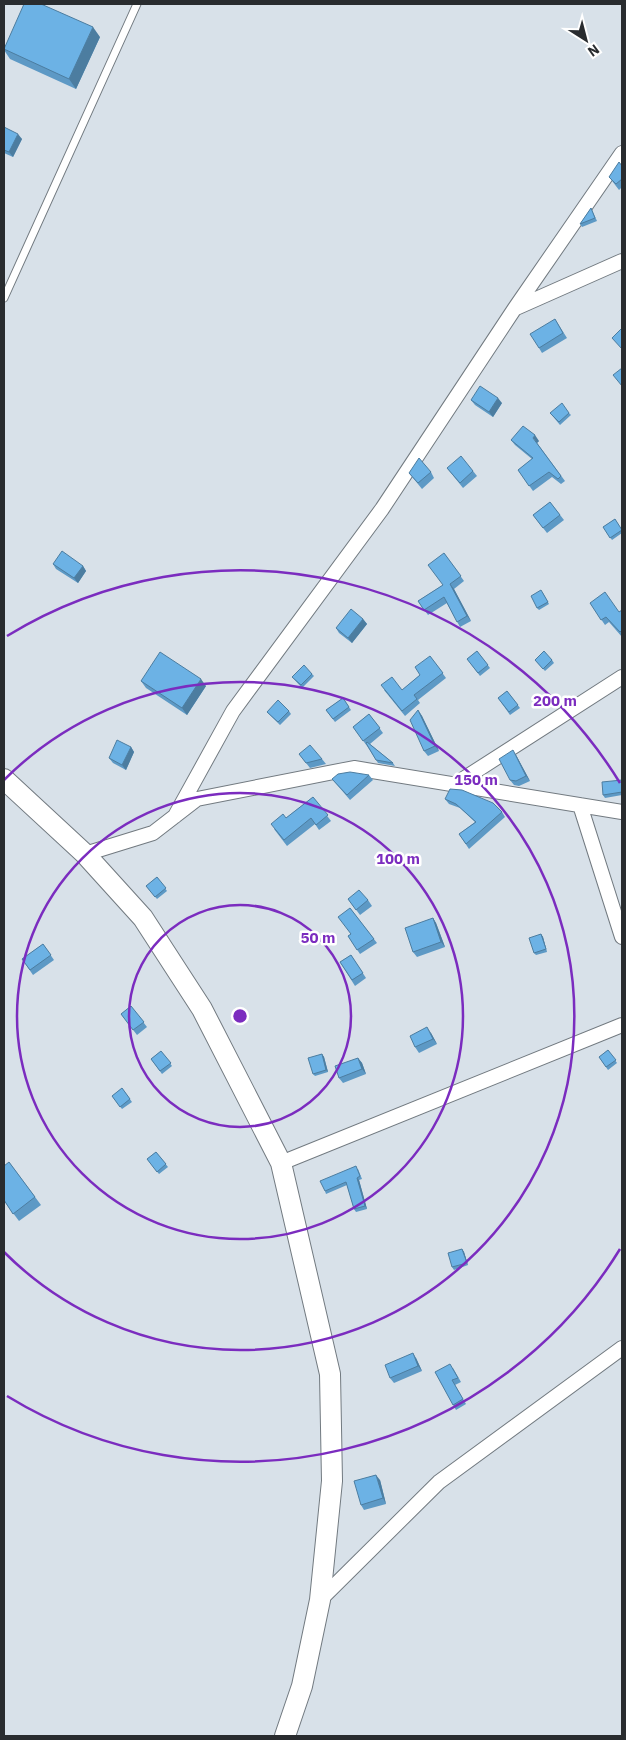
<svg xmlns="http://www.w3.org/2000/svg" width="626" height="1740" font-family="'IBM Plex Sans',sans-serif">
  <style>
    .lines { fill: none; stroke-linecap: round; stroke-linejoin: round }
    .service-casing { stroke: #727a80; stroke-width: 9 }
    .minor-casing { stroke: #727a80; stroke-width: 16 }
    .secondary-casing { stroke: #727a80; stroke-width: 22 }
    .service { stroke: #fff; stroke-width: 7 }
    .minor { stroke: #fff; stroke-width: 14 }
    .secondary { stroke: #fff; stroke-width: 20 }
    .wall { fill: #5d99c5 }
    .shaded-wall { fill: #4c7da0 }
    .building { fill: #6cb2e5; stroke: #4c7da0 }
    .ring { fill: none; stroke: #7b2cbf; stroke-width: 2.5 }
    .centre { fill: #7b2cbf; stroke: #fff; stroke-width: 2.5 }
    .ring-label { font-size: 15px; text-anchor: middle; font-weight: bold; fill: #7b2cbf; stroke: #fff; stroke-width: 5; stroke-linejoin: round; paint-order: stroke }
  </style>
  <rect width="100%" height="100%" fill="#d8e1e9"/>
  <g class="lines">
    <defs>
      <path id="service" d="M 4,298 L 137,4"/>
      <path id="minor" d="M 516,308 L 622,261
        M 454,785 L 622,677
        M 580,805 L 622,937
        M 175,816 L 233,711 L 382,509 L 515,308 L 622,153
        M 85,854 L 153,833 L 197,799 L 354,768 L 622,812
        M 281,1163 L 622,1025
        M 320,1600 L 439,1482 L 622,1348"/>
      <path id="secondary" d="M 4,779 L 85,854 L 143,918 L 202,1009 L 281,1163 L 330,1374 L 332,1481 L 320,1600 L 302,1686 L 285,1736"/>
    </defs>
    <use href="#service" class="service-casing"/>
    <use href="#minor" class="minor-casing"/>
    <use href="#secondary" class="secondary-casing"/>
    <use href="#service" class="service"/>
    <use href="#minor" class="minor"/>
    <use href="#secondary" class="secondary"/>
  </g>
  <path class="wall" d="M 100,37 L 76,89 L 10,59 L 4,50 Z
    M 4,127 L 22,139 L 13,157 L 4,153 Z
    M 622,166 L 622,187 L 619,190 L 609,177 Z
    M 591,208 L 597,221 L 582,227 L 580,224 Z
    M 555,319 L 567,338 L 542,353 L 539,348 Z
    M 471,400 L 502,403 L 493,417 L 475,405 Z
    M 550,413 L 569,413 L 571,415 L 560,425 Z
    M 511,440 L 539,441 L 537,443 L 565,481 L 561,484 L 552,477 L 533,491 L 518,470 L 532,459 L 515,445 Z
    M 447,468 L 473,471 L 477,476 L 463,488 Z
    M 431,472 L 434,478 L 422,489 L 409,473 Z
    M 550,502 L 564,520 L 547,533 L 533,515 Z
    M 615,519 L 622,531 L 622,533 L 612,540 L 603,527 Z
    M 444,553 L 464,581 L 454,589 L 471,621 L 460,627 L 447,603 L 428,615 L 418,601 L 443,585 Z
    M 53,564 L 83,566 L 86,571 L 78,583 L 56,569 Z
    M 543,593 L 549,604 L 539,610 L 537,608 Z
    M 590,603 L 619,612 L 622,610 L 622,637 L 609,622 L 605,625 Z
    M 363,619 L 367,624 L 352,643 L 339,633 L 336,628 Z
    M 477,651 L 490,668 L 480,676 L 467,659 Z
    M 430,656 L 446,678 L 418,700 L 420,703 L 405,716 L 384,690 L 402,690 L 420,675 Z
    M 535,660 L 552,660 L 554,663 L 545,671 Z
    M 312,674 L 314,676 L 302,688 L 292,677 Z
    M 141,681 L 206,686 L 187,715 L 146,688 Z
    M 507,691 L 520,708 L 510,715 L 498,698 Z
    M 343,698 L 351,710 L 335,722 L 326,710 Z
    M 418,710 L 422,716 L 439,751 L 428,756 L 424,751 Z
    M 289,711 L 291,714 L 280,725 L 267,712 Z
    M 369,714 L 383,733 L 370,744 L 393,763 L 395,766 L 378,763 L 367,746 L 353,727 Z
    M 131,747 L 134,752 L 126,770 L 113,763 L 109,758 Z
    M 299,754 L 322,759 L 326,764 L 310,768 Z
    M 516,755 L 530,781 L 519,786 L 514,785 L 510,780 Z
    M 369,775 L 373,780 L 350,800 L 332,779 Z
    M 622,780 L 622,795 L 605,798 L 603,795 Z
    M 313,797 L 331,821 L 319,830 L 315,824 L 287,846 L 274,829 L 286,818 Z
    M 445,799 L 502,812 L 505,817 L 469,849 L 459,834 L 475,822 L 460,808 L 449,804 Z
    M 157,877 L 167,891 L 157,899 L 146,886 Z
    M 348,899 L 368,900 L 372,906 L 360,915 Z
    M 350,908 L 377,943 L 360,954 L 348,936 L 351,934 Z
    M 433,918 L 436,923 L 445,947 L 417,957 L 413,952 Z
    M 541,934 L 543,937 L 547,952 L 536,955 L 534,953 Z
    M 43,944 L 54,960 L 33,975 L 22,959 Z
    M 351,955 L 366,978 L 355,986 L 340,962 Z
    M 131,1006 L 147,1027 L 137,1035 L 121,1014 Z
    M 431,1033 L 437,1044 L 419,1053 L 415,1047 Z
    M 608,1050 L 617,1063 L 608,1070 L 599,1057 Z
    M 161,1051 L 172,1066 L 162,1074 L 151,1059 Z
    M 322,1054 L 324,1057 L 328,1072 L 315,1076 L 313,1074 Z
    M 358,1058 L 362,1063 L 366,1074 L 343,1083 L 339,1078 Z
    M 122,1088 L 132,1102 L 122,1109 L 112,1096 Z
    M 156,1152 L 168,1167 L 159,1174 L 147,1159 Z
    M 9,1162 L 41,1205 L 19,1221 L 4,1201 Z
    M 358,1169 L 362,1179 L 359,1180 L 367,1209 L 356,1212 L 354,1209 L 347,1185 L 326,1194 L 325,1191 Z
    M 462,1249 L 464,1252 L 468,1265 L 454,1270 L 452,1267 Z
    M 416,1358 L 422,1371 L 394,1383 L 390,1378 Z
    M 453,1368 L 461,1382 L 455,1385 L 466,1404 L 456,1410 L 435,1372 Z
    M 380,1480 L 386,1504 L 364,1510 L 361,1505 Z"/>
  <path class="shaded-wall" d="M 93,27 L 100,37 L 76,89 L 69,79 Z
    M 18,134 L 22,139 L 13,157 L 9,152 Z
    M 498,398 L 502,403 L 493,417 L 489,412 Z
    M 535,435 L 539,441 L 537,443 L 533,438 Z
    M 83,566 L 86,571 L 78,583 L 74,578 Z
    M 450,584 L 454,589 L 471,621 L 467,616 Z
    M 363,619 L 367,624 L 352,643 L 348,638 Z
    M 201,679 L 206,686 L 187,715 L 182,708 Z
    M 418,710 L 422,716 L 439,751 L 435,746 Z
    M 131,747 L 134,752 L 126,770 L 122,765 Z
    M 513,750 L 516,755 L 530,781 L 526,776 Z
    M 433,918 L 436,923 L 445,947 L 441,942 Z
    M 541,934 L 543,937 L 547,952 Z
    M 427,1027 L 431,1033 L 437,1044 L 433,1039 Z
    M 322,1054 L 324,1057 L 328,1072 L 326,1070 Z
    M 358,1058 L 362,1063 L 366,1074 L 362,1069 Z
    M 357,1178 L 359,1180 L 367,1209 L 365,1206 Z
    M 462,1249 L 464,1252 L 468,1265 L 467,1263 Z
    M 413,1353 L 416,1358 L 422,1371 L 418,1366 Z
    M 376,1475 L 380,1480 L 386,1504 L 383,1498 Z"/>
  <path class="building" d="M 24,4 L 41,4 L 93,27 L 69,79 L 4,49 Z
    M 4,127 L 18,134 L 9,152 L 4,150 Z
    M 619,162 L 622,166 L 622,179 L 616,184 L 609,177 Z
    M 591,208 L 595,218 L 580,224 Z
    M 555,319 L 563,333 L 539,348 L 530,334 Z
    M 622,328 L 622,349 L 612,338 Z
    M 622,368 L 622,386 L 613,375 Z
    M 480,386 L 498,398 L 489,412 L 471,400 Z
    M 562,403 L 569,413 L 559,422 L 550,413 Z
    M 523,426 L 535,435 L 533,438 L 561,476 L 558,479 L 549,472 L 529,486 L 518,470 L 533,458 L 511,440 Z
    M 461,456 L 473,471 L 460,483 L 447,468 Z
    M 419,458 L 431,472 L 418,483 L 409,473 Z
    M 550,502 L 560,515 L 543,528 L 533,515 Z
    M 615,519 L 622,530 L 610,538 L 603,527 Z
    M 62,551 L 83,566 L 74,578 L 53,564 Z
    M 444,553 L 461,576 L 450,584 L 467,616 L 457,622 L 444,597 L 424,610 L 418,601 L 443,585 L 428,565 Z
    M 541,590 L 548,602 L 537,608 L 531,596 Z
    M 605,592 L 619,612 L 622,610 L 622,630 L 620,632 L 606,617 L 601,620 L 590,603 Z
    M 351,609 L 363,619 L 348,638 L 336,628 Z
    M 477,651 L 488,665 L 478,673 L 467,659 Z
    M 544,651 L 552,660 L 543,669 L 535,660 Z
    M 160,652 L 201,679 L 182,708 L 141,681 Z
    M 430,656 L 443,673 L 414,695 L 417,699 L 402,711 L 381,685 L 392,677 L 402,690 L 420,675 L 415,667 Z
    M 304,665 L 312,674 L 301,685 L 292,677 Z
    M 507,691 L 518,705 L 509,712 L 498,698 Z
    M 343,698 L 349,707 L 333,719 L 326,710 Z
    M 278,700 L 289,711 L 278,722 L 267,712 Z
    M 418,710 L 435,746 L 424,751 L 410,720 Z
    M 369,714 L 380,728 L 363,741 L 353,727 Z
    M 117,740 L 131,747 L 122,765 L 109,758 Z
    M 367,742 L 393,763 L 376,760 L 366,743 Z
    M 310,745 L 322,759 L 306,763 L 299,754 Z
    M 513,750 L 526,776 L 516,781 L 510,780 L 499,759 Z
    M 350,772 L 369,775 L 347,795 L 332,779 L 338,774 Z
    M 622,780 L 622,792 L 603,795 L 602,782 Z
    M 450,789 L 462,790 L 493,803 L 502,812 L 466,844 L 459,834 L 476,822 L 456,804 L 445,799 Z
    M 313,797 L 328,815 L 316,825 L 311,818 L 284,840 L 271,824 L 283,814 L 286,818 Z
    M 157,877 L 166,888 L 155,897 L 146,886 Z
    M 359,890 L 368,900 L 356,910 L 348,899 Z
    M 350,908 L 374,939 L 357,950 L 348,936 L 351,934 L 338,917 Z
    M 433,918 L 441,942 L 413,952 L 405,928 Z
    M 541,934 L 546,949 L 534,953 L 529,938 Z
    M 43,944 L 51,955 L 30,970 L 22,959 Z
    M 351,955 L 363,973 L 352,980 L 340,962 Z
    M 131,1006 L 144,1022 L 133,1030 L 121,1014 Z
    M 427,1027 L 433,1039 L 415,1047 L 410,1036 Z
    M 608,1050 L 616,1060 L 606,1067 L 599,1057 Z
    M 161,1051 L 171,1063 L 160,1071 L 151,1059 Z
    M 322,1054 L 326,1070 L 313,1074 L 308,1058 Z
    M 358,1058 L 362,1069 L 339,1078 L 335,1066 Z
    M 122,1088 L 130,1099 L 120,1107 L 112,1096 Z
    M 156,1152 L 166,1164 L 157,1172 L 147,1159 Z
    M 9,1162 L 35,1197 L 13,1214 L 4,1200 L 4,1166 Z
    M 356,1166 L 360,1176 L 357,1178 L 365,1206 L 354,1209 L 346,1182 L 325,1191 L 320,1181 Z
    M 462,1249 L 467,1263 L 452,1267 L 448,1253 Z
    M 413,1353 L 418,1366 L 390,1378 L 385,1365 Z
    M 450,1364 L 458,1378 L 452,1380 L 463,1399 L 453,1405 L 435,1372 Z
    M 376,1475 L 383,1498 L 361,1505 L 354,1481 Z"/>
  <g class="ring">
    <circle cx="240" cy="1016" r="111"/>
    <circle cx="240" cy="1016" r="223"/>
    <path d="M4 780A334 334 0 1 1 4 1252"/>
    <path d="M620 1249A446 446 0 0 1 7 1396M7 636A446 446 0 0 1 620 783"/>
  </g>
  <circle cx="240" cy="1016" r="8" class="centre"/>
  <g class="ring-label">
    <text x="555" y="706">200 m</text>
    <text x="476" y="785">150 m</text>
    <text x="398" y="864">100 m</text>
    <text x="318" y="943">50 m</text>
  </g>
  <rect width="626" height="1740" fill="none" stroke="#292c2f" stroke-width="10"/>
  <g transform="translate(586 40) rotate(144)" stroke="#ffffff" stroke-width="4" paint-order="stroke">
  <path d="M0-4L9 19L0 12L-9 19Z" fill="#292c2f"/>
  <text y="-8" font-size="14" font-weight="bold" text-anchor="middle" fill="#292c2f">N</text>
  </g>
</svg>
